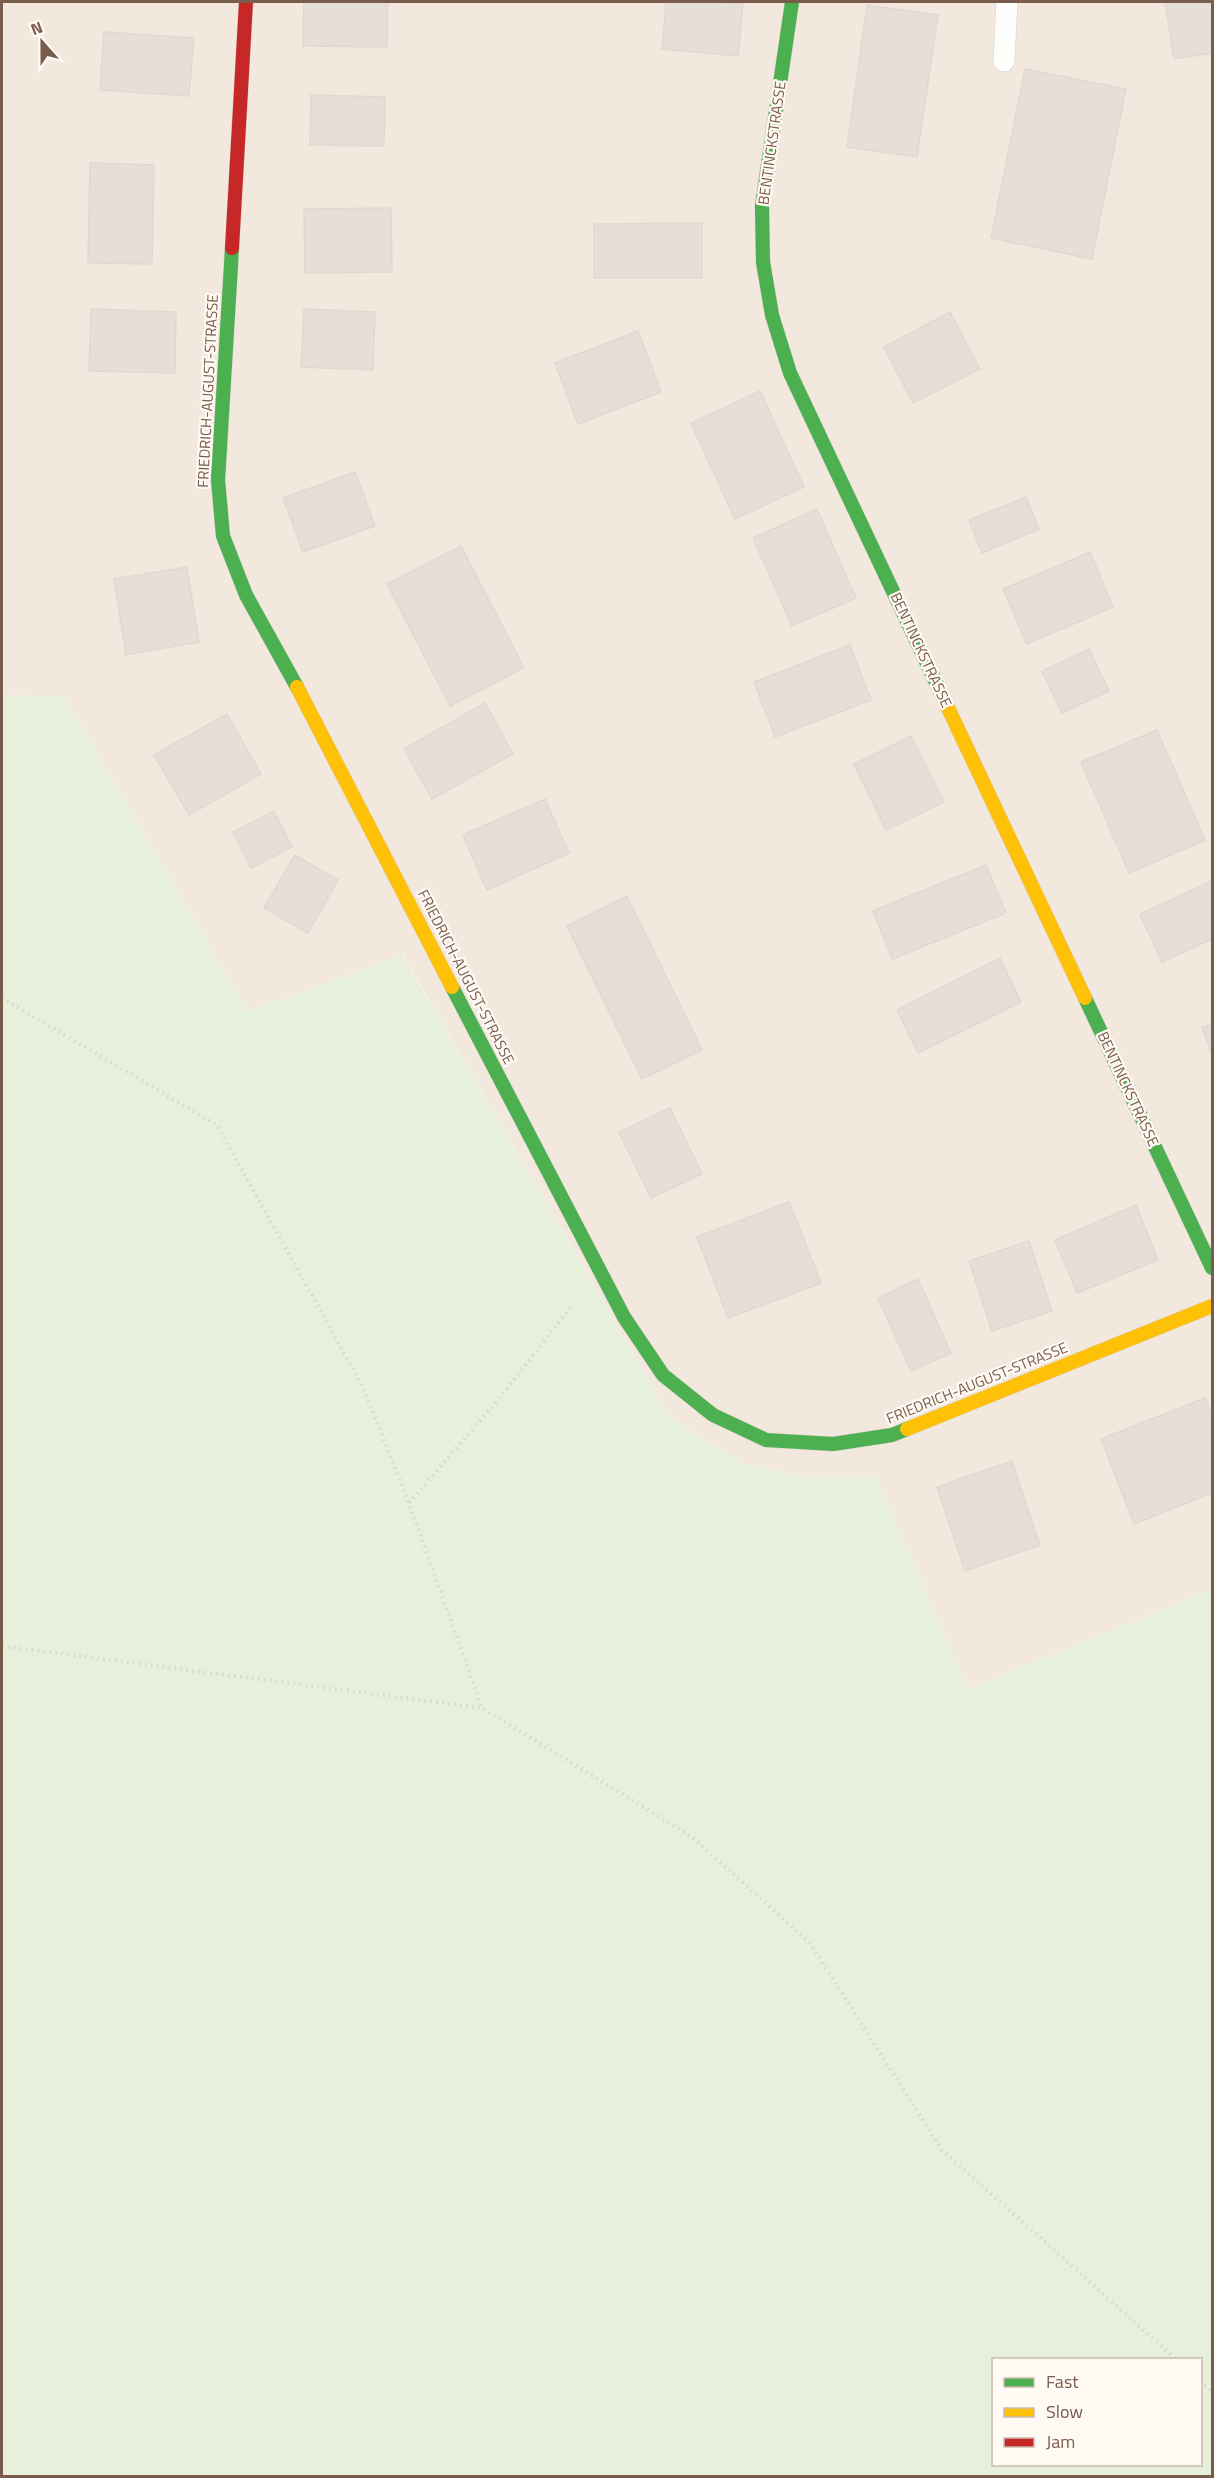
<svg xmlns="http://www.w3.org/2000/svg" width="1214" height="2478" font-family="'Titillium Web',sans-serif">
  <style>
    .residential { fill: #f2e8de }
    .green { fill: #e7f0db; fill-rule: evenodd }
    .building { fill: #e6ded7; stroke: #e2d8d2; stroke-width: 1.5 }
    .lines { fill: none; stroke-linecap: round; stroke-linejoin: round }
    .lane-casing { stroke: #d7d1cb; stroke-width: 22 }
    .fast-casing { stroke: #d9d2cb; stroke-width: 15 }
    .slow-casing { stroke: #d9d2cb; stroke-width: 15 }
    .jam-casing { stroke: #d9d2cb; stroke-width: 15 }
    .path { stroke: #dcd5d0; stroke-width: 4; stroke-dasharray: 1.5 4.5; stroke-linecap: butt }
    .lane { stroke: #fefefd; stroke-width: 21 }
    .fast { stroke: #4caf50; stroke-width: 14 }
    .slow { stroke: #ffc107; stroke-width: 14 }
    .jam { stroke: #c62828; stroke-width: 14 }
    .labels { text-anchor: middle; stroke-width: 4.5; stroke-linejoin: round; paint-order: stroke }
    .street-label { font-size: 15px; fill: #7a5c4d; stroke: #fffaf3 }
  </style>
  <rect width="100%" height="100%" fill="#f9f5f0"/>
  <path class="residential" d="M 2,2 L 1212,2 L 1212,1590 L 968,1689 L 875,1476 L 807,1477 L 743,1464 L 670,1418 L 403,955 L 248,1012 L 64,697 L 2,695 Z"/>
  <path class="green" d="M 2,695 L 64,697 L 248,1012 L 402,955 L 670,1418 L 743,1464 L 807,1477 L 875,1476 L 968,1689 L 1212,1590 L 1212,2476 L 2,2476 ZM 994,2360 L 1200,2360 L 1200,2464 L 994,2464 Z"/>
  <path class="building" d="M 304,2 L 388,2 L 387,47 L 303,46 Z
    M 666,2 L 743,3 L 738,56 L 662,49 Z
    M 1165,2 L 1212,2 L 1212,53 L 1174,59 Z
    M 867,5 L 938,15 L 917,157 L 847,147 Z
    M 104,32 L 194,38 L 189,96 L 100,90 Z
    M 1025,69 L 1126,89 L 1092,259 L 991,238 Z
    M 311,95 L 385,97 L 384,146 L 310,145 Z
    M 90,163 L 154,165 L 152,264 L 88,263 Z
    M 391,208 L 392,272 L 305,273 L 304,209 Z
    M 702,223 L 702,278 L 594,278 L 594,224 Z
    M 91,309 L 176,312 L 175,373 L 89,371 Z
    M 304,309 L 375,312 L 373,370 L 301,367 Z
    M 950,312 L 980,369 L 913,403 L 884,347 Z
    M 638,331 L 661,392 L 578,424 L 555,363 Z
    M 760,391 L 804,487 L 735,519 L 691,423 Z
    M 355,472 L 375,526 L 303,552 L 283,498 Z
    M 1026,497 L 1039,529 L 982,553 L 969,520 Z
    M 817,509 L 856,598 L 792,626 L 753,538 Z
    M 461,546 L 524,668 L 450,706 L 387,584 Z
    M 1090,552 L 1113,607 L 1027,644 L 1003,589 Z
    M 187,567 L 199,642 L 126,655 L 114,579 Z
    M 850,645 L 871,700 L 775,737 L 754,682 Z
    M 1089,649 L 1109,691 L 1062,713 L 1042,671 Z
    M 485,703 L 513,754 L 432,799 L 404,749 Z
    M 227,714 L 261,774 L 189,815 L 154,755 Z
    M 1157,730 L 1205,840 L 1129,873 L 1081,762 Z
    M 911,736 L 944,802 L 886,830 L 854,764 Z
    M 545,799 L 569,853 L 487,890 L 463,835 Z
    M 274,811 L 292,847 L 251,868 L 233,832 Z
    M 295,855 L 338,880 L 308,933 L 264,908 Z
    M 986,865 L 1006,913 L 892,959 L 873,911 Z
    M 1212,881 L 1212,939 L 1162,962 L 1140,914 Z
    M 627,896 L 702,1050 L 642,1079 L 567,926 Z
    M 1000,958 L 1021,1002 L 918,1053 L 897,1010 Z
    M 1212,1024 L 1212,1056 L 1202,1027 Z
    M 670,1108 L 702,1174 L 651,1198 L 619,1132 Z
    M 789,1202 L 821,1283 L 728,1318 L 697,1237 Z
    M 1136,1205 L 1158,1260 L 1077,1293 L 1055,1240 Z
    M 1029,1241 L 1052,1311 L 992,1331 L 969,1261 Z
    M 918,1279 L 951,1353 L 911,1371 L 878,1298 Z
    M 1205,1398 L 1212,1418 L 1212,1493 L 1134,1524 L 1101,1439 Z
    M 1012,1461 L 1040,1545 L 965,1571 L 937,1487 Z"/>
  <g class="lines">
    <defs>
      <path id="lane" d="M 1004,61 L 1007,2"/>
      <path id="fast" d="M 792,2 L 762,206 L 763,262 L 772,315 L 790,373 L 940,691
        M 232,248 L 218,480 L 223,536 L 246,595 L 297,687
        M 452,987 L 624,1317 L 663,1375 L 713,1415 L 766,1440 L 833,1444 L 892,1435 L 907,1429
        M 1085,998 L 1212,1268"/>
      <path id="slow" d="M 297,687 L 452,987
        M 940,691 L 1085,998
        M 907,1429 L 1212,1306"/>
      <path id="jam" d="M 232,248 L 246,2"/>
    </defs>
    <use href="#lane" class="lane-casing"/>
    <use href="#fast" class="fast-casing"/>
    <use href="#slow" class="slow-casing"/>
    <use href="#jam" class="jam-casing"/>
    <path class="path" d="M 2,998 L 217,1125 L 363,1387 L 409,1503 L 482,1708 L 692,1837 L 810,1943 L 942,2150 L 1177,2360
      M 409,1503 L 499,1399 L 573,1304
      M 2,1646 L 482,1708
      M 1200,2381 L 1212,2391"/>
    <use href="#lane" class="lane"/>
    <use href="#fast" class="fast"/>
    <use href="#slow" class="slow"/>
    <use href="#jam" class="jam"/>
  </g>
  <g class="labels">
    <g class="street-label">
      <text transform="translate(772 143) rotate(-82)" y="5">BENTINCKSTRASSE</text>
      <text transform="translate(208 391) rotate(-87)" y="5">FRIEDRICH-AUGUST-STRASSE</text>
      <text transform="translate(921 650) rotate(65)" y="5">BENTINCKSTRASSE</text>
      <text transform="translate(466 977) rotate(63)" y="5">FRIEDRICH-AUGUST-STRASSE</text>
      <text transform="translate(1128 1089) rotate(65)" y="5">BENTINCKSTRASSE</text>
      <text transform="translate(977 1383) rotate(-22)" y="5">FRIEDRICH-AUGUST-STRASSE</text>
    </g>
  </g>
  <rect width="1214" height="2478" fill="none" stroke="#7a5c4d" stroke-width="6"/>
  <rect x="992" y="2358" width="210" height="108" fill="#fffaf3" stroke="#cabbb1" stroke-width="1.5"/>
  <rect x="1004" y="2378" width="30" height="9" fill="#4caf50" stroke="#cabbb1" stroke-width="1.5"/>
  <text x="1046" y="2388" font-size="18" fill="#7a5c4d">Fast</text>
  <rect x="1004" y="2408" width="30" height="9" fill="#ffc107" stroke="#cabbb1" stroke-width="1.5"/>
  <text x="1046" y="2418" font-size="18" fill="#7a5c4d">Slow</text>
  <rect x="1004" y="2438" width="30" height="9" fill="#c62828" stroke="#cabbb1" stroke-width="1.5"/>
  <text x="1046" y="2448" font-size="18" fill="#7a5c4d">Jam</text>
  <g transform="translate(42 42) rotate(339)" stroke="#fffaf3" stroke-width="4.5" paint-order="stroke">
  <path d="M0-4.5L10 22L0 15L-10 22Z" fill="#7a5c4d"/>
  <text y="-9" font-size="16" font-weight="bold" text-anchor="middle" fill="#7a5c4d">N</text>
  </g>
</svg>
